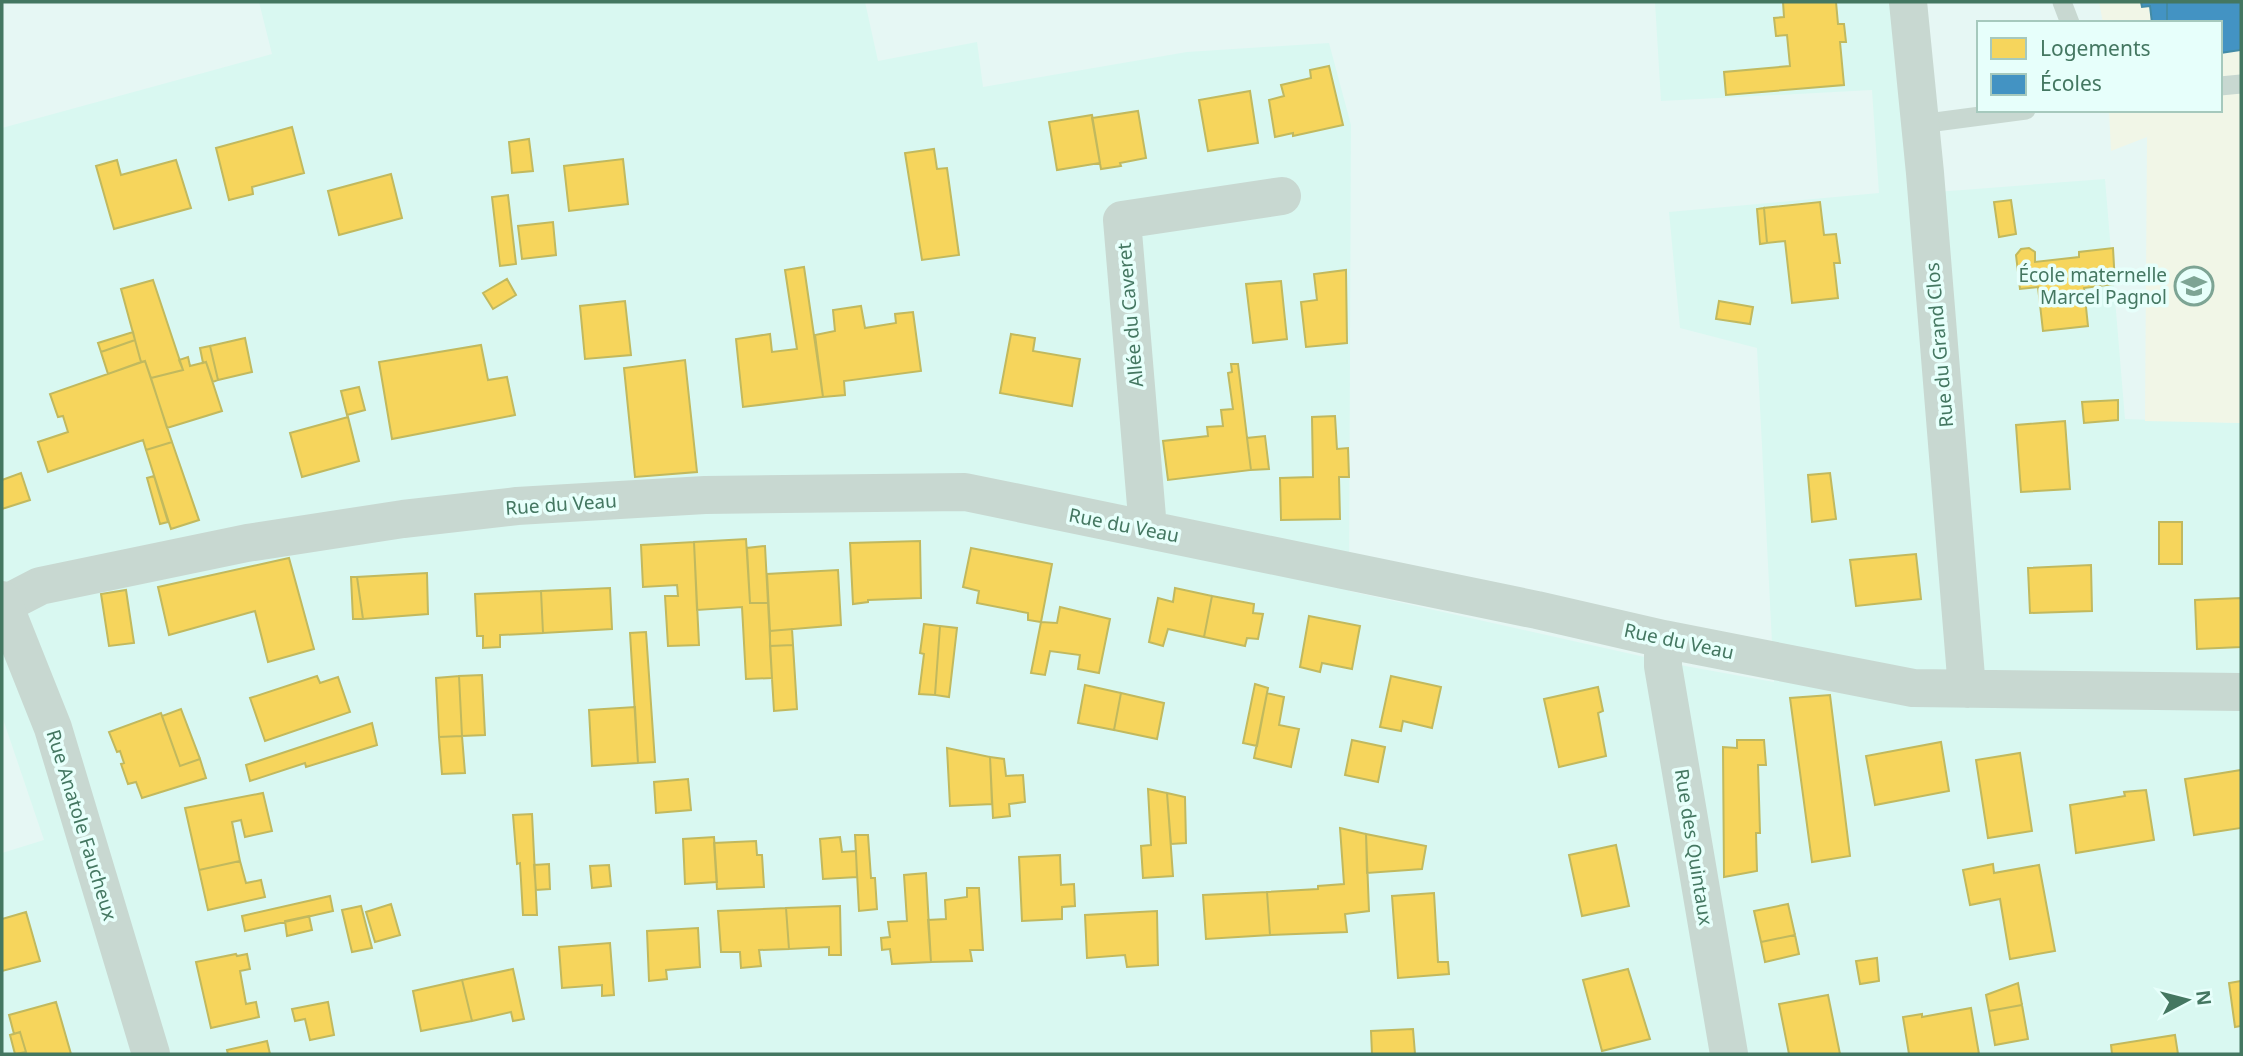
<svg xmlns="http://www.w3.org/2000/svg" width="2243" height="1056" font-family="'Noto Sans',sans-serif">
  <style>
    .residential { fill: #d9f8f1 }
    .education { fill: #f1f6e7 }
    .homes { fill: #f6d55c; stroke: #c1b95e; stroke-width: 2 }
    .schools { fill: #4393c3; stroke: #438ba6; stroke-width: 2 }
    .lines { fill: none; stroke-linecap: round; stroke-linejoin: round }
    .lane { stroke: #c8d8d1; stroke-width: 19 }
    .street { stroke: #c8d8d1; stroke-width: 38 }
    .secondary { stroke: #c8d8d1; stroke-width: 38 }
    .labels { text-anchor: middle; stroke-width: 7; stroke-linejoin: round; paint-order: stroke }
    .poi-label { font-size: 19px; fill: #447761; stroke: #e7fffb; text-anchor: end }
    .street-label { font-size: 19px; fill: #447761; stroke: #e7fffb }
  </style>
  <rect width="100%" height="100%" fill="#e6f7f4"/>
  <path class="residential" d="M 259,2 L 865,2 L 878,61 L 977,42 L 983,87 L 1187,52 L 1329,43 L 1351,125 L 1349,591 L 1685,666 L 1774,682 L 1757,348 L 1680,328 L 1669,212 L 1879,193 L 1872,90 L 1661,101 L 1655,2 L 1897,2 L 1910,194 L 2105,179 L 2125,419 L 2241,423 L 2241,1054 L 2,1054 L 2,853 L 44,840 L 2,716 L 2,128 L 272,54 Z"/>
  <path class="education" d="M 2099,2 L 2241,2 L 2241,423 L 2145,421 L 2147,137 L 2111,151 L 2109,110 L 2220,110 L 2220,23 L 2103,23 Z"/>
  <path class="homes" d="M 1783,2 L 1836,2 L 1838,24 L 1844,24 L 1846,42 L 1840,42 L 1844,85 L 1726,95 L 1724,72 L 1790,66 L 1787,35 L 1776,36 L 1774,18 L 1784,17 Z
    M 1329,66 L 1343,125 L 1293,136 L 1293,133 L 1275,137 L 1269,100 L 1284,96 L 1281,85 L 1311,78 L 1310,70 Z
    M 1250,91 L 1258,143 L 1208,151 L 1199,100 Z
    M 1138,111 L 1146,158 L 1120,163 L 1121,166 L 1101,169 L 1092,118 Z
    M 1092,115 L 1100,163 L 1057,170 L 1049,122 Z
    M 292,127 L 304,173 L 252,187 L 253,194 L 229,200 L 216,148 Z
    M 529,139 L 533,171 L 512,173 L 509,142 Z
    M 934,149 L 937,169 L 947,168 L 959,255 L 922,260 L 905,153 Z
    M 623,159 L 628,204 L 569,211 L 564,166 Z
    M 117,160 L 121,175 L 176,160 L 191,208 L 114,229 L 96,166 Z
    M 391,174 L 402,218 L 339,235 L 328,191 Z
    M 508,195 L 516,264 L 500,266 L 492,197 Z
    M 2011,200 L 2016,234 L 1999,237 L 1994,202 Z
    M 1820,202 L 1824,235 L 1836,234 L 1840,263 L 1834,263 L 1838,298 L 1792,303 L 1785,241 L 1767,243 L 1764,208 Z
    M 1764,208 L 1767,243 L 1760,244 L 1757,209 Z
    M 553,222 L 556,255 L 522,259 L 518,226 Z
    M 2029,248 L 2035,252 L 2035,262 L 2079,257 L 2079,252 L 2113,248 L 2115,284 L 2084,288 L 2088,326 L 2043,331 L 2038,287 L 2020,289 L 2016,255 L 2021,249 Z
    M 804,267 L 823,397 L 743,407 L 736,339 L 770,334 L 772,352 L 797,349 L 785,270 Z
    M 1346,270 L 1347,343 L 1306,347 L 1301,302 L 1317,300 L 1314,274 Z
    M 507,279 L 516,295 L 493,309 L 483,293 Z
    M 153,280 L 183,370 L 151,378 L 145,361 L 141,362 L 121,289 Z
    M 1281,281 L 1287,339 L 1253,343 L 1246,284 Z
    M 625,301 L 631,355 L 585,359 L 580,306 Z
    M 1719,301 L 1753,307 L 1750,324 L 1716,319 Z
    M 861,306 L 865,328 L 896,323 L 895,314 L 913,312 L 921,371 L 844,381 L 845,395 L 823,397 L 815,335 L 835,331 L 833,310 Z
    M 133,332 L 135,340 L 101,352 L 98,343 Z
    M 1011,334 L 1035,338 L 1033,351 L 1080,359 L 1072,406 L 1000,393 Z
    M 245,338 L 252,372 L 218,380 L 210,346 Z
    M 135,340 L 141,362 L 108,374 L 101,352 Z
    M 481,345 L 488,380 L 507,377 L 515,415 L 392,439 L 379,362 Z
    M 210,346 L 218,380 L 213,382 L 206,362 L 203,363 L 200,348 Z
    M 188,357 L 190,366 L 206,362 L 222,411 L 167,428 L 151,378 L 183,370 L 179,360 Z
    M 685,360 L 697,472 L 635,477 L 624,368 Z
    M 145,361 L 172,442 L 146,450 L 143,440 L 48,472 L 38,442 L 68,432 L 63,416 L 58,417 L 50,394 Z
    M 1231,364 L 1238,364 L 1251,470 L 1168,480 L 1163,441 L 1208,436 L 1207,427 L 1223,426 L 1221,410 L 1233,409 L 1228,373 L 1232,372 Z
    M 359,387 L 365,410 L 347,415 L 341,391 Z
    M 2118,400 L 2118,420 L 2084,423 L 2082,402 Z
    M 1335,416 L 1337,449 L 1348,448 L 1349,477 L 1339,477 L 1340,519 L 1281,520 L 1280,478 L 1313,477 L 1312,417 Z
    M 348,417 L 359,461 L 302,477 L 290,433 Z
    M 2065,421 L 2070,489 L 2021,492 L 2016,425 Z
    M 1265,436 L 1269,469 L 1251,470 L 1247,438 Z
    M 172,442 L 199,520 L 171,529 L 146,450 Z
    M 21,473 L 30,500 L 2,509 L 2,480 Z
    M 1830,473 L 1836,519 L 1812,522 L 1808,475 Z
    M 154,476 L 168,522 L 160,524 L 147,478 Z
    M 2159,522 L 2182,522 L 2182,564 L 2159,564 Z
    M 746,539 L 750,603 L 768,603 L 772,678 L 746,679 L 742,607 L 697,610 L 694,542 Z
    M 920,541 L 921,598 L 868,600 L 868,602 L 853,604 L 850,543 Z
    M 694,542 L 699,645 L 668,646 L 665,596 L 678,596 L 677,585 L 643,587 L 641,545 Z
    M 765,546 L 768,603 L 750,603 L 747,548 Z
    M 971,548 L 1052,564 L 1041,622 L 1028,620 L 1028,613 L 977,603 L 979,591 L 963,587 Z
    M 1916,554 L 1921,599 L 1856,606 L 1850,560 Z
    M 289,558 L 314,649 L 268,662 L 255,611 L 169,635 L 158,587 Z
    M 2091,565 L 2092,611 L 2030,613 L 2028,568 Z
    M 838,570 L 841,625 L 770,631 L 767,574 Z
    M 427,573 L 428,614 L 363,619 L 357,577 Z
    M 351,577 L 357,577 L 363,619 L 353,619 Z
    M 610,588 L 612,629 L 543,633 L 541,591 Z
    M 1175,588 L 1212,596 L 1204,637 L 1168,629 L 1163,646 L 1149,642 L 1158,598 L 1173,602 Z
    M 126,590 L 134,643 L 109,646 L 101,594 Z
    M 541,591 L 543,633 L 500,635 L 500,647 L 483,648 L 483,636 L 477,636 L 475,594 Z
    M 1212,596 L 1254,604 L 1253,613 L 1263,614 L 1258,639 L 1247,638 L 1245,646 L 1204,637 Z
    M 2241,598 L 2241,647 L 2197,649 L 2195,600 Z
    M 1060,607 L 1110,619 L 1099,673 L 1078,669 L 1080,655 L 1050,651 L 1045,675 L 1031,673 L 1041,622 L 1057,623 Z
    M 1309,616 L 1360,626 L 1352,669 L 1322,663 L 1320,672 L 1300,667 Z
    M 924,624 L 940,626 L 935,695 L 919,694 L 924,654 L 920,653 Z
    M 940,626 L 957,628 L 949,697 L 935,695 Z
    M 792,629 L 793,645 L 770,646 L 770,631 Z
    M 646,632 L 655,762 L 638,763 L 630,633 Z
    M 793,645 L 797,709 L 774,711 L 770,646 Z
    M 482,675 L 485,735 L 462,736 L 459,676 Z
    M 317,676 L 320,683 L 338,677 L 350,712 L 265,741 L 250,698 Z
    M 459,676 L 462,736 L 439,737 L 436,678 Z
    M 1391,676 L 1441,687 L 1432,728 L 1403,721 L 1401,731 L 1380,727 Z
    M 1255,684 L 1268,688 L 1257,746 L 1243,743 Z
    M 1085,685 L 1121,693 L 1114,730 L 1078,723 Z
    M 1598,687 L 1603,711 L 1598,713 L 1606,756 L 1559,767 L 1544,699 Z
    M 1121,693 L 1164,703 L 1157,739 L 1114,730 Z
    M 1267,693 L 1284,697 L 1279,725 L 1299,729 L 1291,767 L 1254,758 Z
    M 1830,695 L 1850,856 L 1812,862 L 1790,698 Z
    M 635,707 L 638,763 L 592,766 L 589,710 Z
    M 181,709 L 200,759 L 180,766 L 162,716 Z
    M 161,713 L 180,766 L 200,759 L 206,778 L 142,798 L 136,782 L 128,784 L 121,764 L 124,763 L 120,751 L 117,752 L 109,732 Z
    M 372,723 L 377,745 L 306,767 L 305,763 L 250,781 L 246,765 Z
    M 462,736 L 465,773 L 442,774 L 439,737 Z
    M 1352,740 L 1385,747 L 1378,782 L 1345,775 Z
    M 1737,740 L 1764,740 L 1766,765 L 1758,765 L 1760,833 L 1756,833 L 1757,871 L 1724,877 L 1723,747 L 1737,748 Z
    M 1941,742 L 1949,791 L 1875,805 L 1866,756 Z
    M 947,748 L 990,757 L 992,804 L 950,806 Z
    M 2020,753 L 2032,831 L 1988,838 L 1976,760 Z
    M 990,757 L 1004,759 L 1006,776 L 1023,775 L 1025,802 L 1009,804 L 1010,816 L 993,818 Z
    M 2241,770 L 2241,828 L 2194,835 L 2185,779 Z
    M 688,779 L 691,810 L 656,813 L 654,782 Z
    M 1148,789 L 1167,793 L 1173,876 L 1143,878 L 1141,846 L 1151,845 Z
    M 2146,790 L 2154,840 L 2076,853 L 2070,805 L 2125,796 L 2124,792 Z
    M 263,793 L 272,831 L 245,837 L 241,820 L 232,822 L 240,861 L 199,870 L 185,808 Z
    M 1167,793 L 1185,797 L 1186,843 L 1171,844 Z
    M 532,814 L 537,915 L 523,915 L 520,863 L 517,864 L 513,815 Z
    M 1340,828 L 1366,834 L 1369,911 L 1345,914 L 1347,932 L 1270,935 L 1267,892 L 1318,889 L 1318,886 L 1344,884 Z
    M 1366,834 L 1426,846 L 1422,869 L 1367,873 Z
    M 855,835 L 868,835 L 871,878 L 875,878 L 877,909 L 859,911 Z
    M 714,837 L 717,882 L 685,884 L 683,839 Z
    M 840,837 L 842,852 L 856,851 L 857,877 L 823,879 L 820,839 Z
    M 756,841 L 757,855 L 762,855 L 764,887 L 717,889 L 714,843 Z
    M 1616,845 L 1629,906 L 1582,916 L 1569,855 Z
    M 1060,855 L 1061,885 L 1074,884 L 1075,906 L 1062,907 L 1062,919 L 1022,921 L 1019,857 Z
    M 240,861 L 246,883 L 261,880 L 265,897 L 208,910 L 199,870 Z
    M 549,864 L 550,889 L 536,890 L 534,865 Z
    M 1993,864 L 1994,873 L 2039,865 L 2055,951 L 2010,959 L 2000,899 L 1970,905 L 1963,870 Z
    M 609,865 L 611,886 L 592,888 L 590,866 Z
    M 926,873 L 931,962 L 892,964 L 890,949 L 882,950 L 881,938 L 890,937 L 888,922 L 907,921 L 904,875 Z
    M 967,888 L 979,888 L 983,950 L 970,950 L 972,961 L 931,962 L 928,920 L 946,919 L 945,900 L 967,897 Z
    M 1267,892 L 1270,935 L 1206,939 L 1203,895 Z
    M 1434,893 L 1438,962 L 1448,962 L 1449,974 L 1398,978 L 1392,896 Z
    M 330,896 L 333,911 L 245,931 L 242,916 Z
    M 391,904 L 400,935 L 375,942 L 366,912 Z
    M 1788,904 L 1795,935 L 1761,942 L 1754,911 Z
    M 361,906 L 372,948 L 352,952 L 342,910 Z
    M 840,906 L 841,955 L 829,955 L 829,947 L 789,949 L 786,908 Z
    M 786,908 L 789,949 L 759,950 L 761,966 L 741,968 L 740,952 L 721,952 L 718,911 Z
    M 1157,911 L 1158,965 L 1127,967 L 1125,955 L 1087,958 L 1085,915 Z
    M 26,912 L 40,961 L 2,971 L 2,919 Z
    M 309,916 L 312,930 L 287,936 L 285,921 Z
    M 698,928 L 700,967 L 666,970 L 667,979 L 649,981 L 647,931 Z
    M 1795,935 L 1799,954 L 1765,962 L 1761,942 Z
    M 610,943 L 614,995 L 602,996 L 602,985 L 562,988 L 559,947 Z
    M 236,954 L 237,956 L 247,954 L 250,969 L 240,971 L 246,1004 L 256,1002 L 259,1017 L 211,1028 L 196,962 Z
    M 1877,958 L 1879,981 L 1860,984 L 1856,961 Z
    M 513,969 L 524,1019 L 513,1021 L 511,1012 L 472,1021 L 462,980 Z
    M 1628,969 L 1650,1039 L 1602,1051 L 1583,980 Z
    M 462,980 L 472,1021 L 421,1031 L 413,991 Z
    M 2241,981 L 2241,1026 L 2235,1027 L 2229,983 Z
    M 2018,983 L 2022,1005 L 1989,1011 L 1986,995 Z
    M 1828,995 L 1840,1054 L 1789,1054 L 1779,1004 Z
    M 56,1002 L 71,1054 L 18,1054 L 26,1052 L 20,1032 L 14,1034 L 9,1015 Z
    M 328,1002 L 334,1035 L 310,1040 L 305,1019 L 295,1021 L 292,1009 Z
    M 2022,1005 L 2028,1039 L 1995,1045 L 1989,1011 Z
    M 1971,1008 L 1979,1054 L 1909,1054 L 1903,1017 L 1922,1014 L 1922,1017 Z
    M 1413,1029 L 1415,1054 L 1372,1054 L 1371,1031 Z
    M 20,1032 L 26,1052 L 15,1054 L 10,1035 Z
    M 2175,1035 L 2178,1054 L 2112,1054 L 2111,1045 Z
    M 267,1041 L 270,1054 L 228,1054 L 227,1050 Z"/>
  <path class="schools" d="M 2141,2 L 2167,2 L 2167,23 L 2152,23 L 2150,6 L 2142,7 Z
    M 2167,2 L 2241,2 L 2241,50 L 2220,53 L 2220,23 L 2167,23 Z"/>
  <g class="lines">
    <path class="lane" d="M 2062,2 L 2070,23
      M 2220,86 L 2241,84
      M 1920,124 L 2026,110"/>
    <path class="street" d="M 1908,2 L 1925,173 L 1967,689
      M 1148,529 L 1122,220 L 1282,196
      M 5,604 L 40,586 L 247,543 L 403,519 L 517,506 L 705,495 L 965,492 L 1537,610 L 1663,639 L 1913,688 L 2241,692
      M 1663,639 L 1663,666 L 1729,1054"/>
    <path class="secondary" d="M 2,600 L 53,728 L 151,1054"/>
  </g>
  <defs>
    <symbol id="school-ring" viewBox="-11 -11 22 22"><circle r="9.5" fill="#e7fffb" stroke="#7da494" stroke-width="1.5"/><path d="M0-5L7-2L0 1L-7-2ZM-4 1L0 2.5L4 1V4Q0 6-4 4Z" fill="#7da494"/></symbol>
  </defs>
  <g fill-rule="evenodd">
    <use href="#school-ring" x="2172" y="264" width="44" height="44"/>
  </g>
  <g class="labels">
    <g class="poi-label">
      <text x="2167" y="282">École maternelle<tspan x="2167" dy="22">Marcel Pagnol</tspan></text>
    </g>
    <g class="street-label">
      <text transform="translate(1130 315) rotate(-95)" y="7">Allée du Caveret</text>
      <text transform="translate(1939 345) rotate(-95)" y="7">Rue du Grand Clos</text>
      <text transform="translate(561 504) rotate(-4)" y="7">Rue du Veau</text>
      <text transform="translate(1124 525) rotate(11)" y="7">Rue du Veau</text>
      <text transform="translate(1679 641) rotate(12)" y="7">Rue du Veau</text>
      <text transform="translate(82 825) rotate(73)" y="7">Rue Anatole Faucheux</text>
      <text transform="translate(1694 847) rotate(81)" y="7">Rue des Quintaux</text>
    </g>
  </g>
  <rect width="2243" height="1056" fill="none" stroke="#447761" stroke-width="7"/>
  <rect x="1977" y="21" width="245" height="91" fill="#e7fffb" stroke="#a6c9bd" stroke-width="2"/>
  <rect x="1991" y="38" width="35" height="21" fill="#f6d55c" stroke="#a6c9bd" stroke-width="2"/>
  <text x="2040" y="56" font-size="21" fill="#447761">Logements</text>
  <rect x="1991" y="74" width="35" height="21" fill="#4393c3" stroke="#a6c9bd" stroke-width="2"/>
  <text x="2040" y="91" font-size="21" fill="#447761">Écoles</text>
  <g transform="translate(2187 1000) rotate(83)" stroke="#e7fffb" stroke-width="5" paint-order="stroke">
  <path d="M0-5L12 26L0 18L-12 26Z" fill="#447761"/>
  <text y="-10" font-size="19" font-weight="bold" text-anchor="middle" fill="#447761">N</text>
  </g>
</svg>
